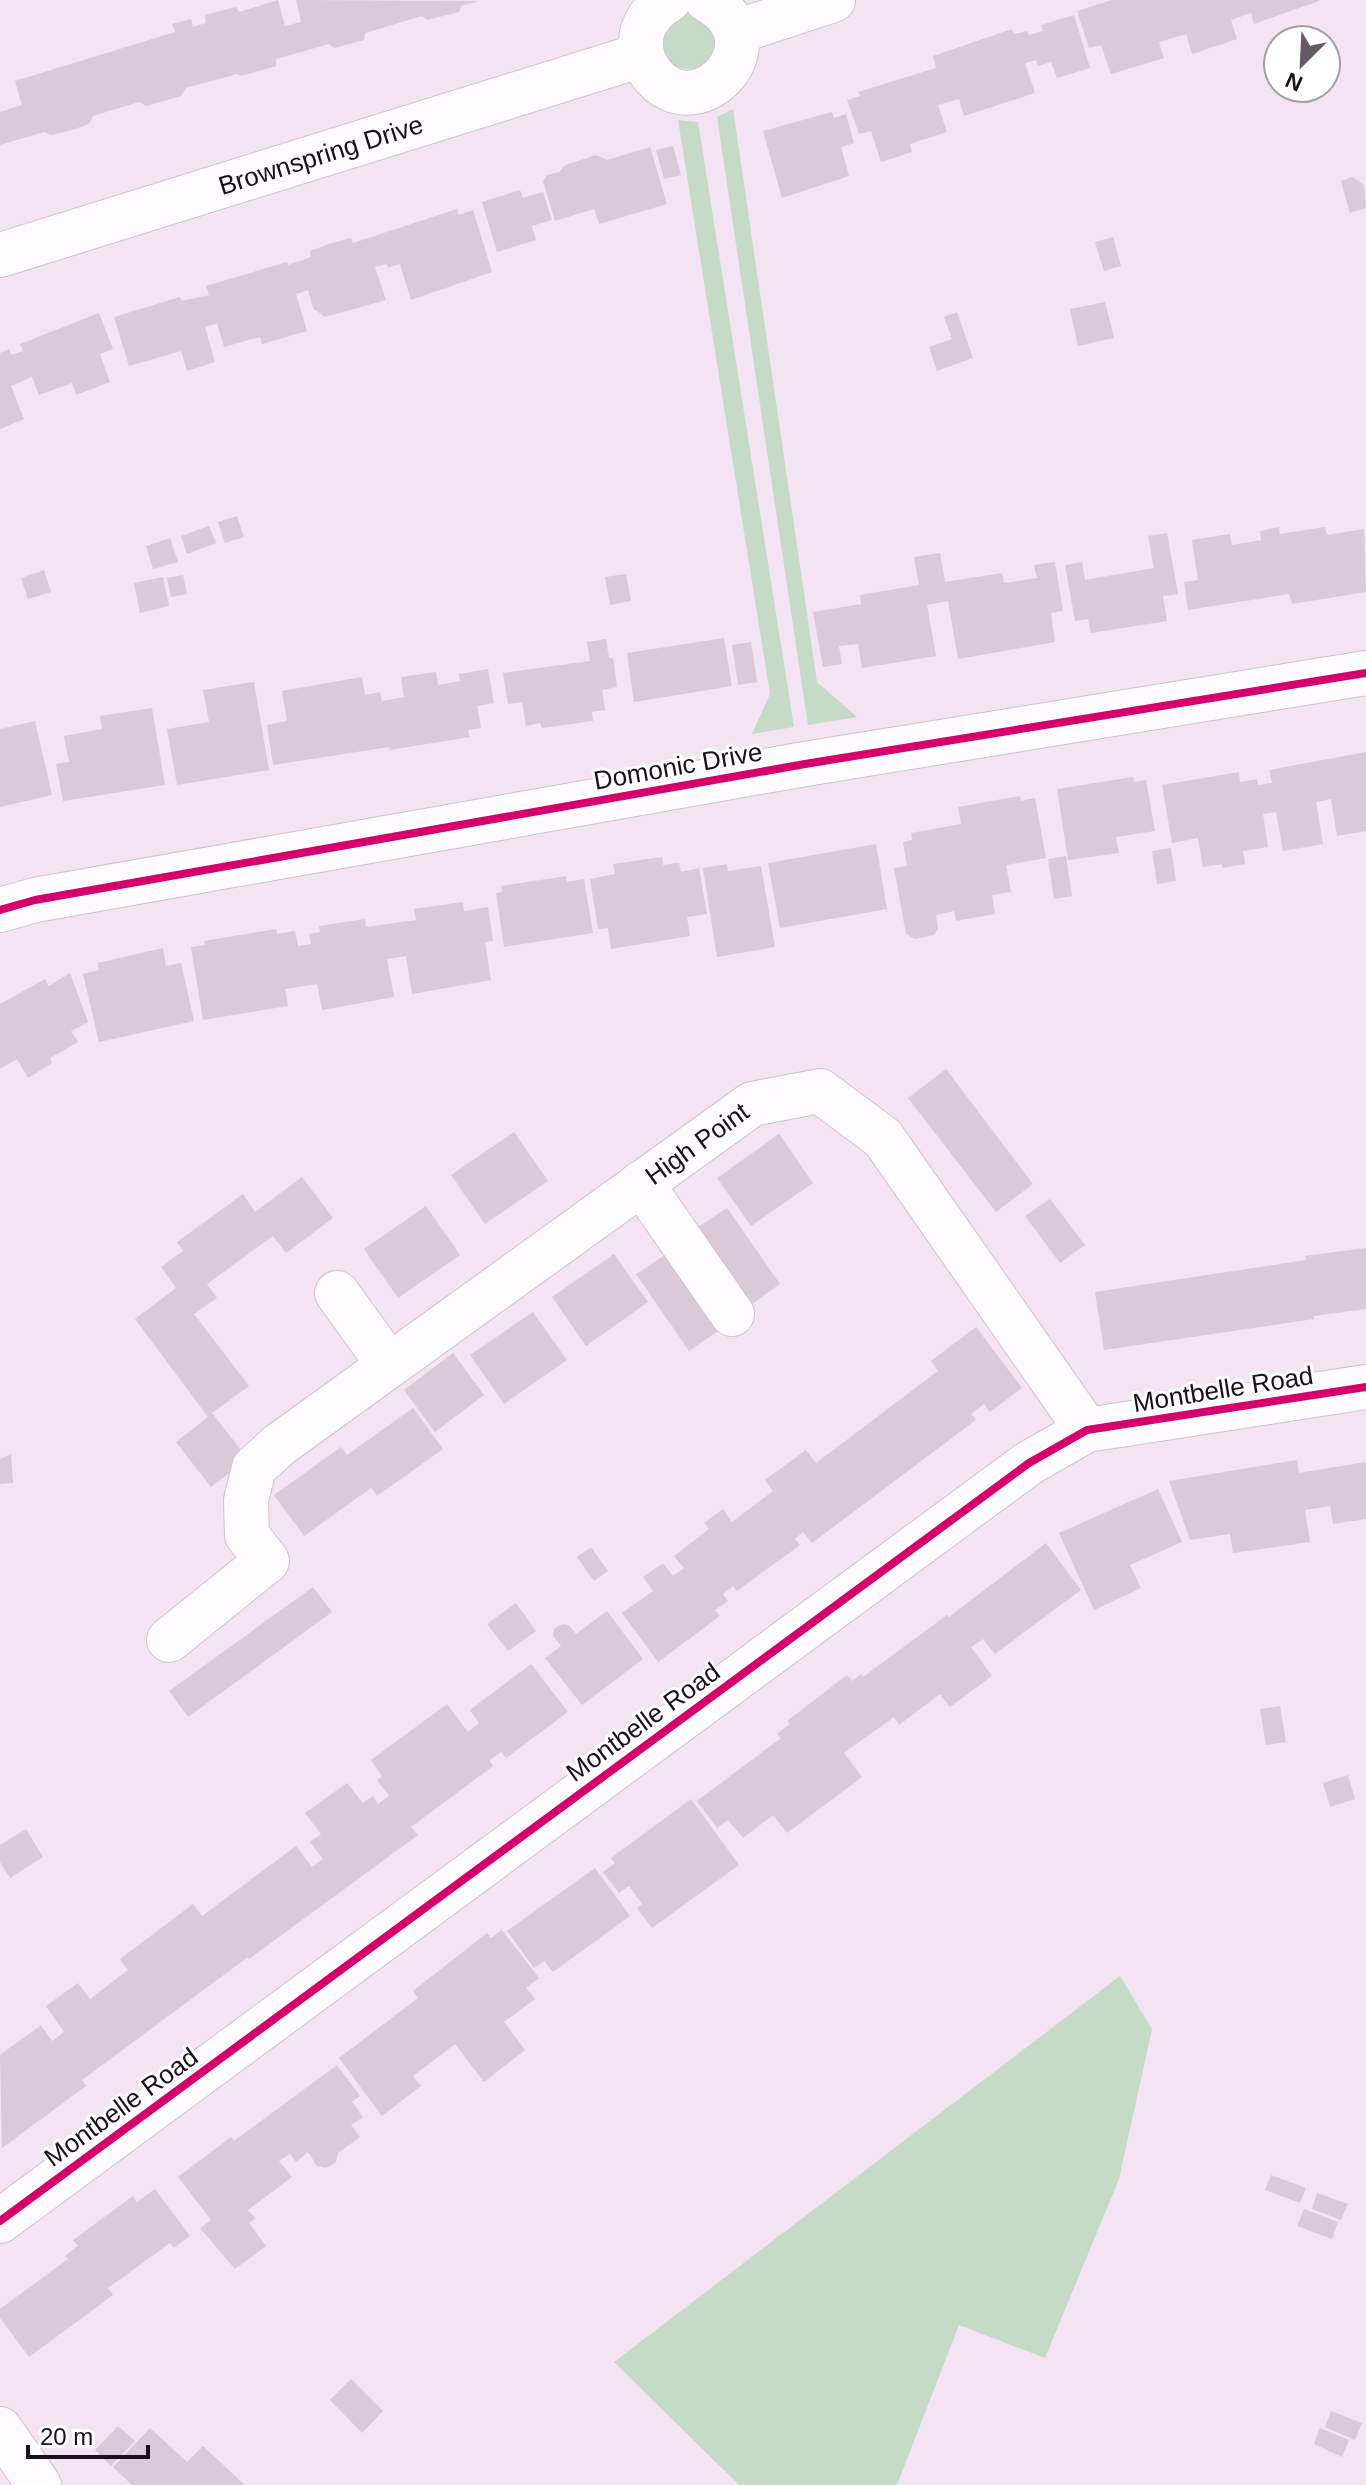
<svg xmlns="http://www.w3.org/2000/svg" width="1366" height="2485" font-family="Helvetica,sans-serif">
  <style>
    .green { fill: #c5dbc8 }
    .building { fill: #dac9d6 }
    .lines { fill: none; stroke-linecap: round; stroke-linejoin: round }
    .minor-casing { stroke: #cfc3ce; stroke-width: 46 }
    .minor { stroke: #fdfbfd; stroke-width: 44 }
    .cycleway-casing { stroke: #fff; stroke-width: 13 }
    .cycleway { stroke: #d6006c; stroke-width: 8 }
    .labels { text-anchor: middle; stroke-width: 6; stroke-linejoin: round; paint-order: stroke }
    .street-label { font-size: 26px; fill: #190f19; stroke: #fff }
  </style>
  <rect width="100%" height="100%" fill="#f3e3f3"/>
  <path class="green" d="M 684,14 L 694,14 L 715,31 C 715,36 717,45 716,50 C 708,74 668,76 663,49 C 662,44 664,36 664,30 Z
    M 733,109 L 817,682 L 857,717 L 808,725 L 717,117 Z
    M 678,120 L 698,122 L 794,727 L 752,734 L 770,694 Z
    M 1120,1976 L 1152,2029 L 1119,2179 L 1045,2358 L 959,2325 L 897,2485 L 739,2485 L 614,2362 Z"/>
  <path class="building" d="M 278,0 L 285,26 L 301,22 L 296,0 L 479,1 L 461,6 L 459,12 L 427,20 L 422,16 L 365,33 L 364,40 L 334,48 L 329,44 L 276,59 L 276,66 L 241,76 L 237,74 L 186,88 L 181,96 L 146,106 L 139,102 L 93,116 L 89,124 L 72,130 L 51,135 L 44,132 L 0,145 L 0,112 L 22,105 L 15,81 L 175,32 L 172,24 L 191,19 L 193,27 L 206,23 L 205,15 L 236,7 L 239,12 Z
    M 1112,0 L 1319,0 L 1319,1 L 1254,24 L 1251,13 L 1231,20 L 1237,39 L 1192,54 L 1186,34 L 1159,42 L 1164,58 L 1111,74 L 1101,45 L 1089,48 L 1077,11 Z
    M 1074,15 L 1090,68 L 1057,78 L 1051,62 L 1038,66 L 1036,60 L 1025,63 L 1035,93 L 964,116 L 959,99 L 938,105 L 947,132 L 910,144 L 912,152 L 881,162 L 871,131 L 859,134 L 847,100 L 860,96 L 858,92 L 936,68 L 933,56 L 1012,29 L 1014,34 L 1027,31 L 1029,35 L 1043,31 L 1041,25 Z
    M 832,112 L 834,118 L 846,114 L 854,143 L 841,147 L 849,176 L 782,198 L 763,131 Z
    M 673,146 L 681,175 L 664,179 L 656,150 Z
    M 650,147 L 667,204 L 599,224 L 594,209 L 555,221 L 543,181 L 547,175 L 559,172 L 565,165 L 596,155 L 607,160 Z
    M 1352,177 L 1364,185 L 1366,208 L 1350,213 L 1341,181 Z
    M 520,190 L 523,198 L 543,192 L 552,220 L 532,226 L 536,240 L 497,252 L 482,202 Z
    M 457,209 L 459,215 L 473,210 L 492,272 L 411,300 L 400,264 L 388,268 L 387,264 L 375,267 L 386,300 L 325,317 L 313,308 L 308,290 L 296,294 L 307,331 L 262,344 L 260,337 L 224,347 L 217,323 L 205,327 L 215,362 L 187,371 L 181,351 L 129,366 L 114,317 L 180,297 L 182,301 L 209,295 L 206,286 L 287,262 L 288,265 L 311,257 L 310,251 L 329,244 L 351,238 L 353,243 Z
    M 1113,237 L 1121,266 L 1104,271 L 1095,242 Z
    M 1105,302 L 1114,338 L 1078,346 L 1070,309 Z
    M 957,312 L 973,358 L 937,371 L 929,347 L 952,339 L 944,317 Z
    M 99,313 L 113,349 L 100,354 L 110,382 L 76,395 L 72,383 L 39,395 L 32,377 L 11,386 L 24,419 L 0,429 L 0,353 L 9,349 L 11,355 L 23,351 L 20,344 Z
    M 237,516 L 244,537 L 225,543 L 218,522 Z
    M 209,526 L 216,543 L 187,554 L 181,536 Z
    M 1279,527 L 1280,534 L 1325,527 L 1327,535 L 1364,529 L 1366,592 L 1292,604 L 1289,594 L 1188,610 L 1184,582 L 1198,580 L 1192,540 L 1230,534 L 1232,545 L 1261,540 L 1260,531 Z
    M 1167,533 L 1178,594 L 1163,596 L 1167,621 L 1091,633 L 1088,619 L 1075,621 L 1065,565 L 1082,562 L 1085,580 L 1154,568 L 1148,536 Z
    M 170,538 L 178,562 L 153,569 L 146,546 Z
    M 940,553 L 945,582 L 1002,573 L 1004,583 L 1037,578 L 1034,565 L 1055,562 L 1063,611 L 1051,613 L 1055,642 L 958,659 L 948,601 L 927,605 L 936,656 L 862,668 L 858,644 L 839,646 L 842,664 L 823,667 L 813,612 L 861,604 L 860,595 L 919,585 L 914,557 Z
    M 44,570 L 51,592 L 28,599 L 21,578 Z
    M 626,574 L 631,601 L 610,605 L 605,577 Z
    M 183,575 L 187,594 L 171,597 L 167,578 Z
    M 163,577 L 169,606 L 140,613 L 134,583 Z
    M 724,638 L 732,686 L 634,702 L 627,653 Z
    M 606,639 L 609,658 L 613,658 L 617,687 L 602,690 L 605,710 L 592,712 L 593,721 L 542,728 L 540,723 L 526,726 L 522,702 L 508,704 L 503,673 L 590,661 L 587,642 Z
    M 751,642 L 757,682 L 738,685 L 732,645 Z
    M 488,669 L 494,703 L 477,706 L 481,728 L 468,730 L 470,737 L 390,750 L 389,747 L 273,765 L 267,725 L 287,721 L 282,691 L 362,677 L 365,695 L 380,692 L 382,701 L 404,697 L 401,677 L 436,672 L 438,685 L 460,681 L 459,674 Z
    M 254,682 L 269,770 L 177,785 L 167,729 L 209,722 L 203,690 Z
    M 152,708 L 165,785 L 63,801 L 56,764 L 69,762 L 64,736 L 102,729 L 100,716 Z
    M 35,721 L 52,795 L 0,807 L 0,729 Z
    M 1366,752 L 1366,831 L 1337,836 L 1331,799 L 1316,802 L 1323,844 L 1283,851 L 1276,812 L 1263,814 L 1268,847 L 1243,851 L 1245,864 L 1223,868 L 1222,864 L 1203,867 L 1198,838 L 1172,843 L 1162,785 L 1239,772 L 1240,782 L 1257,779 L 1258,785 L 1272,783 L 1269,770 Z
    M 1133,777 L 1134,782 L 1146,780 L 1155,831 L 1116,837 L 1119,853 L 1068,860 L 1057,789 Z
    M 1020,796 L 1021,801 L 1035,798 L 1046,858 L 1006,865 L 1011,892 L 992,895 L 995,914 L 956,921 L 954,911 L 936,915 L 938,928 L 934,935 L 915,939 L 906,934 L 894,868 L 907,866 L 903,842 L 912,840 L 911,833 L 961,824 L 958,807 Z
    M 876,844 L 887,909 L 780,928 L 768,863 Z
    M 1171,848 L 1176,881 L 1157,884 L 1152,851 Z
    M 1066,856 L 1072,896 L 1054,899 L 1048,859 Z
    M 662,857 L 663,865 L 679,863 L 681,872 L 699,868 L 707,914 L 687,917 L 690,936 L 611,949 L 608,928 L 598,929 L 590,879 L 615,874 L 613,864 Z
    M 727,864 L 728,871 L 761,866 L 775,947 L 717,957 L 703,868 Z
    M 566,876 L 567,882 L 584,879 L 593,933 L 504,947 L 496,893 L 502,892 L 501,886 Z
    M 463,902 L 464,911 L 488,907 L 493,941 L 485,942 L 491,980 L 412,994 L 406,956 L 387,959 L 394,997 L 322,1010 L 317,984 L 285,989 L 288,1006 L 203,1020 L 191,947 L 205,945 L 204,941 L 276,929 L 277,934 L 295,931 L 298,946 L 311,944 L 309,934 L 320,932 L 319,926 L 365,919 L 366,927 L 416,920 L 414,909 Z
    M 163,948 L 166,966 L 181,963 L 194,1021 L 99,1042 L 83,974 L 99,970 L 98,963 Z
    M 70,973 L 88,1022 L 71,1031 L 78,1042 L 50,1058 L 52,1063 L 28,1078 L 17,1059 L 0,1069 L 0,1004 L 45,979 L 49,986 Z
    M 946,1069 L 1033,1184 L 996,1212 L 908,1098 Z
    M 514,1132 L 548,1181 L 485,1224 L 451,1175 Z
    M 779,1134 L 813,1183 L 751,1226 L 717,1178 Z
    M 302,1177 L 333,1218 L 286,1253 L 273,1236 L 207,1284 L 217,1298 L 194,1314 L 249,1386 L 212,1413 L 248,1459 L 211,1487 L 176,1442 L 208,1417 L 135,1319 L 176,1288 L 161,1267 L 183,1251 L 177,1242 L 243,1194 L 255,1212 Z
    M 1050,1199 L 1085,1245 L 1060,1263 L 1025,1216 Z
    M 426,1206 L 460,1255 L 398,1298 L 364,1249 Z
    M 727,1208 L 780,1284 L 752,1304 L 698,1227 Z
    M 1366,1248 L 1366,1309 L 1313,1316 L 1314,1319 L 1104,1350 L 1095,1292 L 1306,1260 L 1305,1256 Z
    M 614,1254 L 648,1302 L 586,1346 L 552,1297 Z
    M 665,1255 L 718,1331 L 689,1351 L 636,1274 Z
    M 533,1312 L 567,1360 L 504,1404 L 470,1355 Z
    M 976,1327 L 1022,1388 L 990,1412 L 984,1404 L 971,1414 L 976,1420 L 812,1543 L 803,1532 L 795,1539 L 800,1545 L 737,1591 L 733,1586 L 723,1594 L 728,1601 L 715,1610 L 720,1616 L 658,1662 L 622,1613 L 653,1591 L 643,1577 L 663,1563 L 673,1576 L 684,1568 L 674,1556 L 709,1529 L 704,1523 L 723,1509 L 732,1522 L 773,1491 L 765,1480 L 806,1450 L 816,1463 L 938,1371 L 931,1361 Z
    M 453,1353 L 484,1395 L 435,1432 L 404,1390 Z
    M 413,1408 L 443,1449 L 377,1496 L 371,1488 L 304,1536 L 274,1495 L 341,1447 L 347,1455 Z
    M 11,1454 L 13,1483 L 0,1484 L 0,1459 Z
    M 1297,1460 L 1299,1473 L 1366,1462 L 1366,1519 L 1333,1524 L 1330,1506 L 1305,1510 L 1310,1542 L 1233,1553 L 1230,1534 L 1190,1540 L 1169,1481 Z
    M 1158,1489 L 1182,1542 L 1130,1565 L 1141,1588 L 1094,1610 L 1059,1533 Z
    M 1046,1543 L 1081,1590 L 995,1654 L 983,1639 L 971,1647 L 992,1676 L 950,1707 L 940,1694 L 899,1725 L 894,1717 L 844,1753 L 862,1777 L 787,1833 L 773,1815 L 743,1838 L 728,1820 L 717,1828 L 697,1801 L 781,1738 L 777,1734 L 790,1724 L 787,1721 L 847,1675 L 852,1681 L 861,1674 L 863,1677 L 947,1615 L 949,1617 Z
    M 591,1547 L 608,1571 L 594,1581 L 577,1557 Z
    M 313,1587 L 332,1612 L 188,1717 L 169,1691 Z
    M 516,1603 L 536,1631 L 508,1651 L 487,1624 Z
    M 607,1611 L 643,1659 L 582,1705 L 545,1658 L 561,1646 L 553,1636 L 554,1629 L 562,1624 L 569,1625 L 576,1634 Z
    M 531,1664 L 568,1712 L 506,1758 L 501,1752 L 490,1760 L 493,1766 L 411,1827 L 418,1835 L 249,1959 L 248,1957 L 82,2080 L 86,2086 L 2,2148 L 0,2055 L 41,2025 L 52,2041 L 64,2032 L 46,2006 L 78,1983 L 90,1999 L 128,1970 L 120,1959 L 193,1904 L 202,1916 L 296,1846 L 312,1867 L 323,1859 L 310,1842 L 321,1834 L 305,1813 L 347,1783 L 363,1803 L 373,1796 L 378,1804 L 389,1796 L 377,1780 L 382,1776 L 371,1760 L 447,1704 L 468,1732 L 479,1723 L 470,1710 Z
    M 1280,1706 L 1286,1742 L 1266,1745 L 1260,1709 Z
    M 1348,1775 L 1355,1799 L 1330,1807 L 1323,1783 Z
    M 691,1799 L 739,1865 L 652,1928 L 637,1908 L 642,1904 L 629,1886 L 619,1893 L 603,1872 L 615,1863 L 611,1858 Z
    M 26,1829 L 43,1857 L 10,1878 L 0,1862 L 0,1845 Z
    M 595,1868 L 630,1916 L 553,1972 L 544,1961 L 534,1968 L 507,1931 Z
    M 502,1930 L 539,1978 L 526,1988 L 535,1999 L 504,2022 L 525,2050 L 484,2082 L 455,2044 L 413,2076 L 421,2086 L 382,2116 L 339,2058 L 418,1998 L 413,1991 L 487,1933 L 491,1938 Z
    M 337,2065 L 360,2096 L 352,2102 L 363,2117 L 351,2125 L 360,2137 L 338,2153 L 336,2162 L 326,2168 L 317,2166 L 308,2152 L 296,2162 L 290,2154 L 279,2161 L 292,2177 L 248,2210 L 255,2218 L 249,2223 L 266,2246 L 235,2269 L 200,2228 L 211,2220 L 178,2177 L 231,2137 L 234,2141 Z
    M 1271,2175 L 1306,2188 L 1300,2203 L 1265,2190 Z
    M 155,2189 L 190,2236 L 174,2248 L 170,2243 L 108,2288 L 113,2295 L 29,2357 L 0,2318 L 0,2309 L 68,2259 L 65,2256 L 78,2246 L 73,2240 L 133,2196 L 137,2202 Z
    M 1317,2193 L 1348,2204 L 1341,2220 L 1312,2209 Z
    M 1304,2209 L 1338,2222 L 1332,2239 L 1297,2226 Z
    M 351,2379 L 383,2411 L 362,2433 L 330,2400 Z
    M 1331,2411 L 1362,2423 L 1355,2440 L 1325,2427 Z
    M 118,2426 L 135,2441 L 111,2466 L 95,2450 Z
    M 150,2428 L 187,2462 L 203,2446 L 245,2485 L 132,2485 L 113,2467 Z
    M 1320,2428 L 1349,2440 L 1342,2457 L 1314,2444 Z"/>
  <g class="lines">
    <defs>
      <g id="minor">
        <path d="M 669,0 C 653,9 640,25 641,45 C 641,57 647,69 655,78 C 701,127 781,41 707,0"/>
        <path d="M 736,32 L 833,0"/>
        <path id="s1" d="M 0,255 L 642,55"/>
        <path d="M 0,910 L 35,900 L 805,764 L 1366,673"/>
        <path d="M 641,1183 L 732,1314"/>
        <path d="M 337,1293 L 389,1365"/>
        <path id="s2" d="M 169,1640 L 267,1561 L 247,1535 L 246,1500 L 254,1468 L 279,1445 L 752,1104 L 820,1091 L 883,1138 L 1087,1430"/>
        <path d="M 0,2221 L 1029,1463 L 1087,1430 L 1366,1387"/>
        <path d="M 0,2429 L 39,2485"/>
      </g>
    </defs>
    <use href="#minor" class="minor-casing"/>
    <use href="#minor" class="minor"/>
    <defs>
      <path id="cycleway" d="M 0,910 L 35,900 L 805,764 L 1366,673
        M 0,2221 L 1029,1463 L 1087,1430 L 1366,1387"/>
    </defs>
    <use href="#cycleway" class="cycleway-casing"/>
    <use href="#cycleway" class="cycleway"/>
  </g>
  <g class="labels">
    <g class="street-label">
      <text dy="9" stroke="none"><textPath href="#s1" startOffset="336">Brownspring Drive</textPath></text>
      <text transform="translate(678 766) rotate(-10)" y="9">Domonic Drive</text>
      <text dy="9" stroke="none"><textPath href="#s2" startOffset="776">High Point</textPath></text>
      <text transform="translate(1223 1389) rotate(-9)" y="9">Montbelle Road</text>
      <text transform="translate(643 1722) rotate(-36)" y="9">Montbelle Road</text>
      <text transform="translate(121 2107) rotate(-36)" y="9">Montbelle Road</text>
    </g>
  </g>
  <g transform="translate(1302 64) rotate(204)"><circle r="38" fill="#ffffff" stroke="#a39fa3" stroke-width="2"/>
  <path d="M0-6L14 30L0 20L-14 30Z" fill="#655965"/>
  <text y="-12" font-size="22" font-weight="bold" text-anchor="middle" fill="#190f19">N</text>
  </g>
  <path d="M28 2445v12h120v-12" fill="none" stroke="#190f19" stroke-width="4"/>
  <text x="40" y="2445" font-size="24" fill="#190f19" stroke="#ffffff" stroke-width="6" paint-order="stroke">20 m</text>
</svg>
